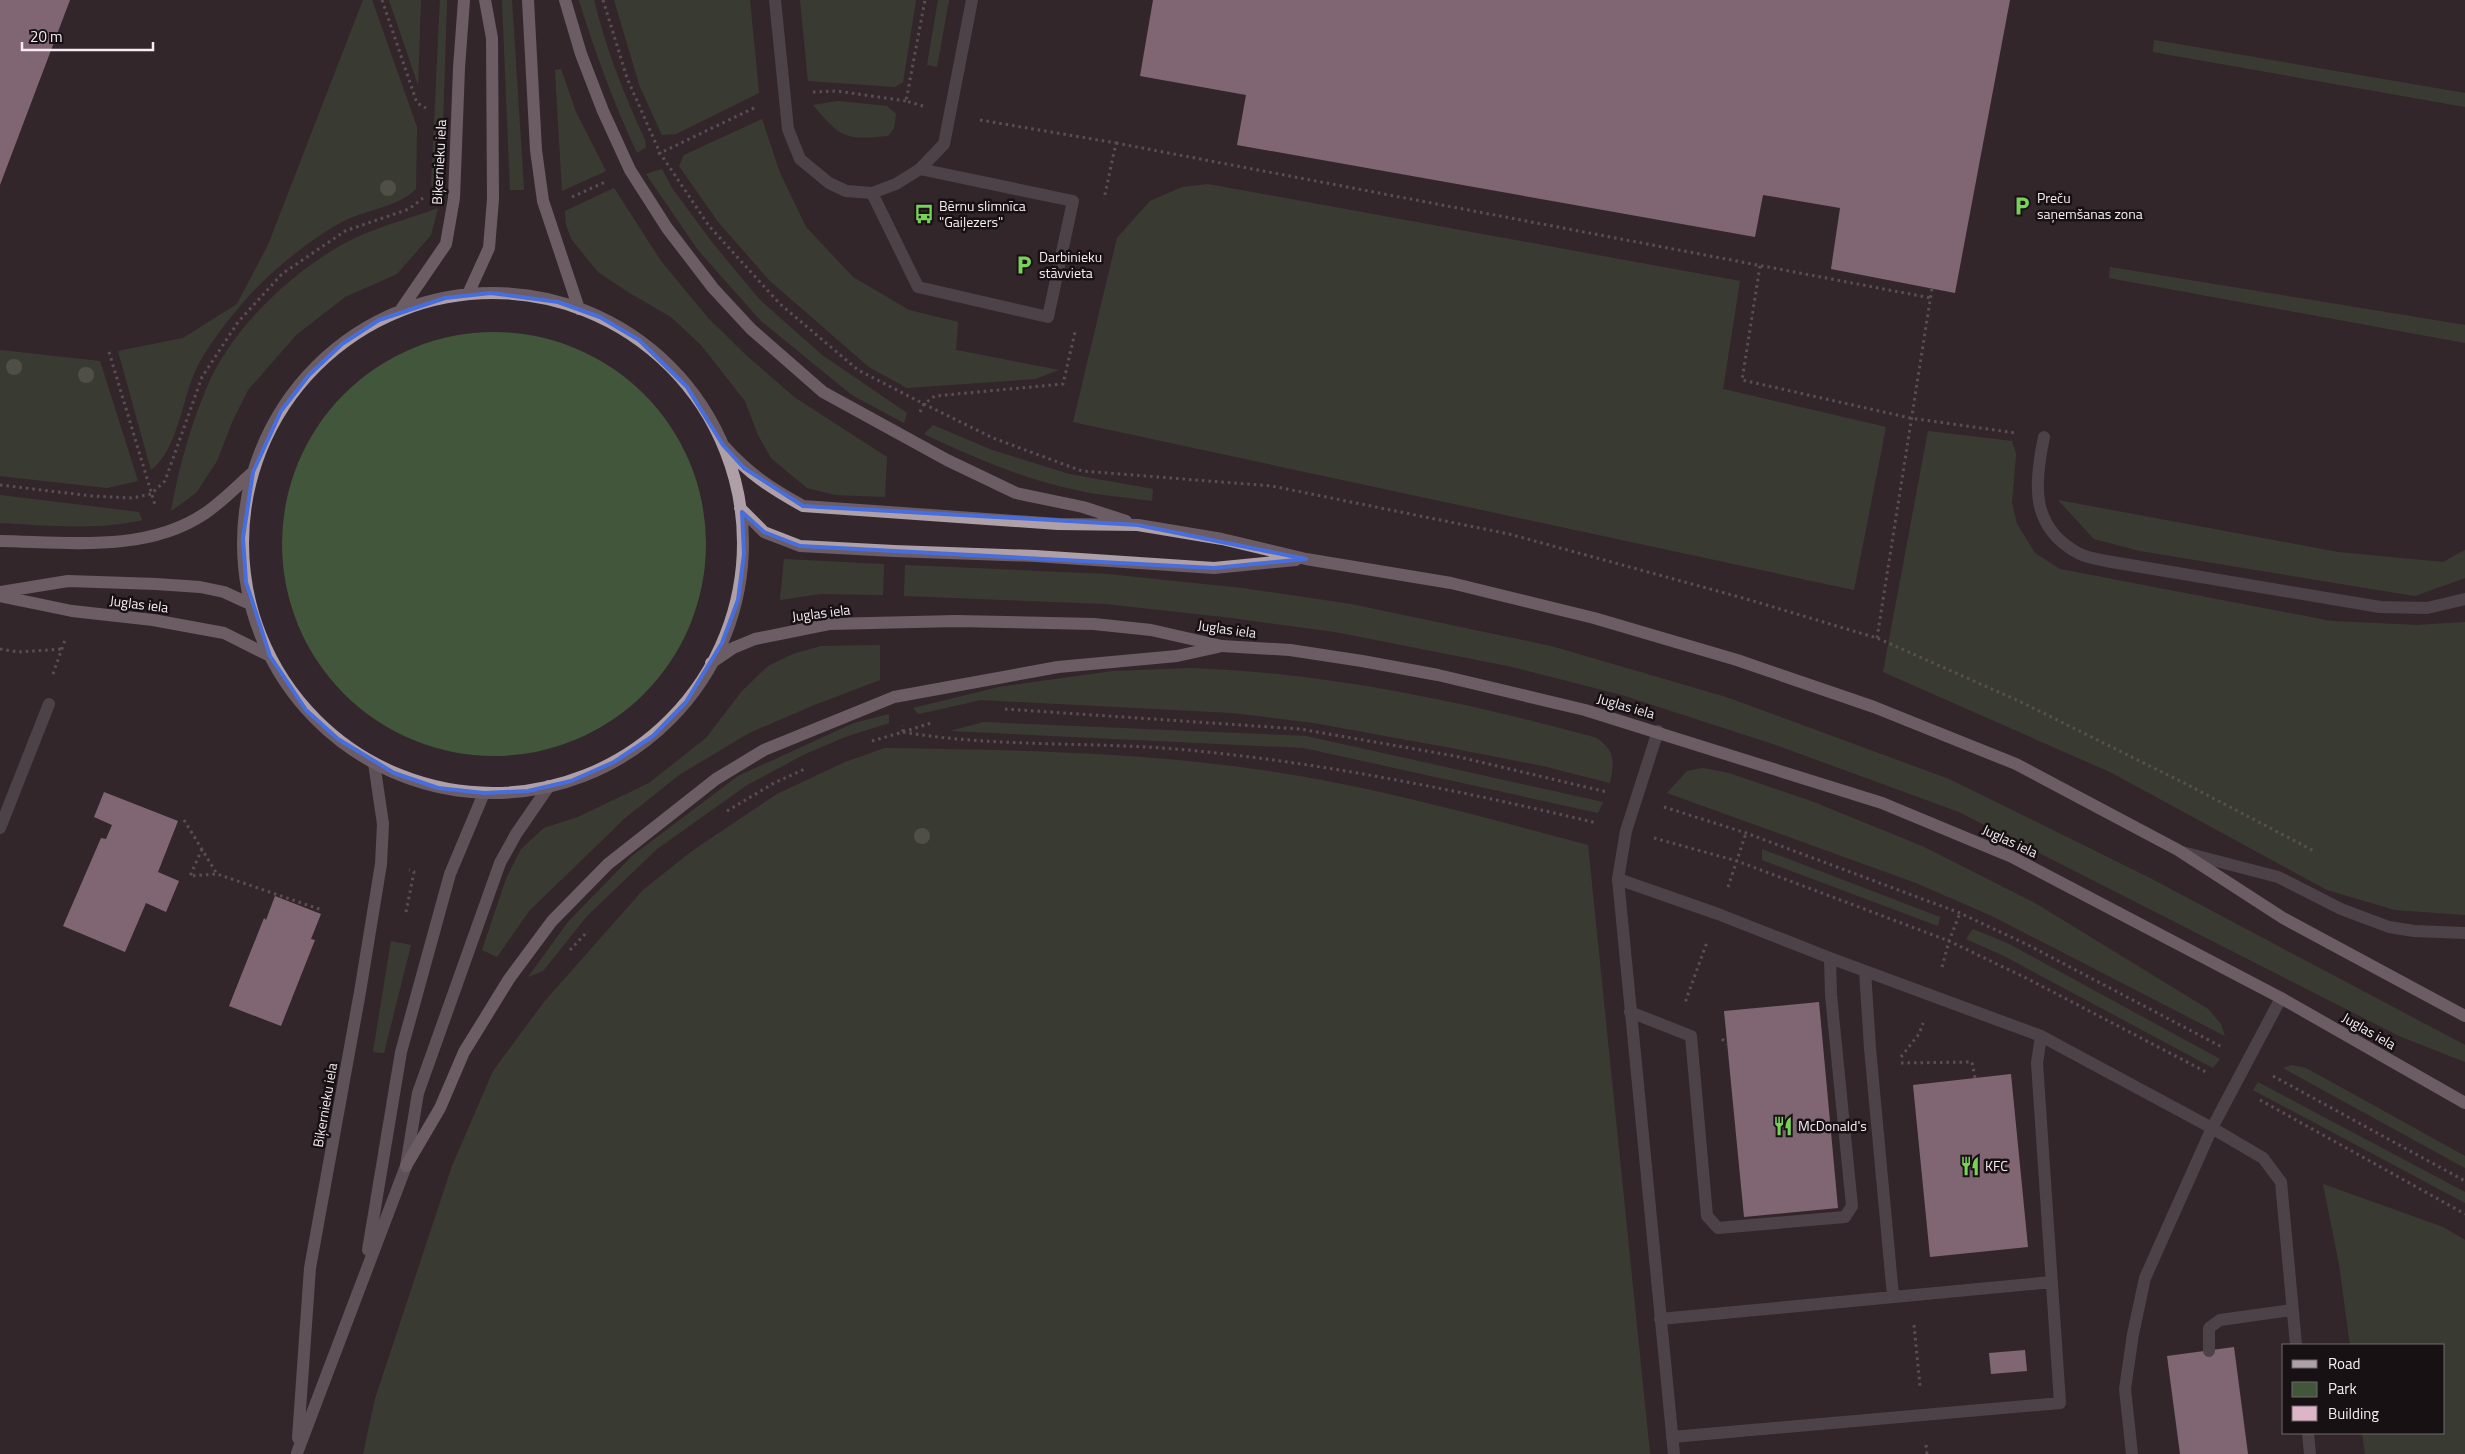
<svg xmlns="http://www.w3.org/2000/svg" width="2465" height="1454" font-family="'Titillium Web',sans-serif">
  <style>
    .green { fill: #42563b }
    .building { fill: #deb4c8 }
    .lines { fill: none; stroke-linecap: round; stroke-linejoin: round }
    .path { stroke: #8a7f84; stroke-width: 3; stroke-dasharray: 2.5 4; stroke-linecap: butt }
    .service { stroke: #6c6569; stroke-width: 12 }
    .minor { stroke: #6c6569; stroke-width: 12 }
    .secondary { stroke: #92868c; stroke-width: 12 }
    .primary { stroke: #afa0a7; stroke-width: 12 }
    .tree { fill: #718166 }
    .marked { fill: none; stroke: #486edd; stroke-width: 4; stroke-linejoin: round }
    .labels { text-anchor: middle; stroke-width: 5; stroke-linejoin: round; paint-order: stroke }
    .street-label { font-size: 14px; fill: #f6ecf1; stroke: #171114 }
    .poi-label { font-size: 14px; fill: #f6ecf1; stroke: #171114; text-anchor: start }
  </style>
  <rect width="100%" height="100%" fill="#33262c"/>
  <path class="green" d="M 363,0 L 372,0 L 417,127 L 416,189 C 395,209 365,209 340,223 C 305,242 260,280 236,311 C 222,327 207,348 197,367 C 182,397 178,450 151,470 L 118,351 L 183,338 L 237,304 L 268,245 Z
    M 389,0 L 421,0 L 418,85 Z
    M 440,0 L 447,0 L 441,188 L 431,186 Z
    M 502,0 L 512,0 L 524,190 L 510,190 Z
    M 579,0 L 594,0 C 606,49 624,95 645,140 L 646,147 L 637,153 C 614,103 595,53 579,0 Z
    M 614,0 L 750,0 L 759,93 L 676,134 L 662,135 L 640,87 Z
    M 800,0 L 916,0 L 903,82 L 895,87 L 808,81 Z
    M 938,0 L 949,0 L 937,67 L 927,65 Z
    M 2154,40 L 2465,93 L 2465,107 L 2153,52 Z
    M 561,69 L 576,112 L 606,171 L 562,191 L 555,70 Z
    M 838,101 L 887,106 L 896,114 L 894,128 L 888,136 C 844,140 841,138 813,105 Z
    M 762,119 L 780,173 L 806,227 L 853,277 L 909,310 L 958,322 L 956,350 L 1059,370 L 1035,379 L 907,388 L 869,367 L 770,281 L 719,223 L 679,166 L 684,155 Z
    M 662,169 L 672,188 L 711,241 L 759,299 L 822,355 L 907,413 L 904,423 L 852,395 L 761,321 L 698,250 L 646,174 Z
    M 1208,184 L 1740,281 L 1723,389 L 1886,427 L 1854,590 L 1073,422 L 1117,238 L 1150,201 L 1182,187 Z
    M 614,188 L 661,261 L 708,318 L 747,356 L 794,397 L 887,457 L 885,497 L 836,495 L 807,488 L 771,458 L 758,435 L 745,401 L 701,345 L 671,317 L 628,292 L 598,272 L 572,240 L 566,225 L 565,211 Z
    M 438,208 L 431,235 L 397,274 L 345,297 L 296,335 L 248,390 L 232,422 L 217,461 L 196,493 L 171,511 C 179,468 190,427 207,387 C 233,326 296,267 355,238 C 381,226 411,218 438,208 Z
    M 2110,267 L 2465,325 L 2465,343 L 2109,278 Z
    M282 544a212 212 0 1 1 424 0a212 212 0 1 1-424 0Z
    M 0,350 L 100,361 L 138,481 L 107,488 L 0,476 Z
    M 933,425 L 992,450 L 1069,474 L 1153,489 L 1152,501 C 1127,497 1101,496 1076,490 C 1023,479 973,457 924,434 Z
    M 1928,431 L 2012,441 L 2016,454 L 2012,503 L 2017,524 L 2035,553 L 2060,569 L 2331,621 L 2417,625 L 2465,622 L 2465,915 L 2395,910 L 2327,890 L 2112,773 L 1883,672 Z
    M 0,495 L 139,512 L 142,520 C 95,531 48,525 0,523 Z
    M 2058,500 L 2338,552 L 2443,562 L 2465,550 L 2465,578 L 2415,596 L 2140,551 L 2094,539 Z
    M 784,559 L 884,564 L 883,595 L 820,594 L 780,600 Z
    M 905,565 L 1107,574 L 1242,588 L 1351,604 L 1551,646 L 1726,697 L 1949,779 L 2148,877 L 2465,1045 L 2465,1062 L 2399,1036 L 1959,812 L 1776,745 L 1622,695 L 1508,666 L 1335,632 L 1232,618 L 1106,604 L 904,596 Z
    M 880,645 L 880,680 L 814,705 L 749,733 L 679,775 L 625,818 L 529,911 L 497,957 L 482,950 L 506,879 L 521,849 L 544,828 L 578,817 L 649,783 L 706,738 L 742,691 L 768,666 L 793,654 L 821,646 Z
    M 1192,668 C 1328,673 1465,702 1597,738 C 1616,752 1614,762 1610,783 L 1543,766 L 1446,747 L 1314,723 L 1233,713 L 981,700 L 919,714 L 913,708 L 999,687 L 1113,671 Z
    M 889,714 L 889,723 L 845,737 L 805,754 L 747,785 L 657,849 L 587,916 L 543,971 L 528,977 L 568,922 L 632,856 L 738,776 L 854,723 Z
    M 984,722 L 1306,736 L 1603,802 L 1598,813 L 1304,748 L 950,731 Z
    M 885,748 C 1012,750 1142,752 1268,771 C 1376,787 1482,817 1588,845 L 1650,1454 L 363,1454 L 375,1399 L 452,1166 L 493,1071 L 544,1002 L 643,890 L 692,851 L 777,794 L 845,762 Z
    M 1703,768 L 1729,773 L 1811,801 L 1922,846 L 2035,903 L 2208,1009 L 2221,1024 L 2225,1036 L 1992,916 L 1916,883 L 1667,793 L 1687,771 Z
    M 1762,849 L 1940,917 L 1938,926 L 1762,860 Z
    M 1973,929 L 2009,944 L 2220,1059 L 2213,1068 L 2004,956 L 1966,939 Z
    M 391,941 L 411,945 L 384,1053 L 373,1052 Z
    M 2291,1065 L 2306,1068 L 2465,1156 L 2465,1168 L 2283,1068 Z
    M 2258,1082 L 2465,1192 L 2465,1203 L 2253,1090 Z
    M 2323,1184 L 2443,1227 L 2465,1240 L 2465,1454 L 2365,1454 L 2362,1433 L 2444,1433 L 2444,1345 L 2350,1345 L 2339,1264 Z"/>
  <path class="building" d="M 0,0 L 70,0 L 0,185 Z
    M 1153,0 L 2010,0 L 1955,293 L 1831,269 L 1840,208 L 1763,195 L 1755,237 L 1237,145 L 1246,95 L 1140,76 Z
    M 104,792 L 178,821 L 158,872 L 179,881 L 166,912 L 146,903 L 125,952 L 63,926 L 101,838 L 106,839 L 112,825 L 94,817 Z
    M 275,896 L 321,914 L 311,939 L 315,940 L 281,1026 L 229,1006 L 264,918 L 266,920 Z
    M 1819,1002 L 1838,1208 L 1744,1217 L 1724,1011 Z
    M 2011,1074 L 2028,1247 L 1930,1257 L 1913,1085 Z
    M 2234,1347 L 2248,1454 L 2180,1454 L 2167,1356 Z
    M 2025,1350 L 2027,1371 L 1991,1374 L 1989,1353 Z"/>
  <g class="lines">
    <path class="path" d="M 382,0 L 417,103 L 426,108
      M 603,0 L 627,78 L 660,153 L 709,226 L 780,304 L 858,370 L 924,404 L 993,438 L 1082,471 L 1272,486 L 1509,534 L 1743,598 L 1877,638 L 2021,702 L 2186,784 L 2314,851
      M 813,92 L 837,91 L 906,101
      M 923,106 L 906,101 L 925,0
      M 980,120 L 1116,143 L 1104,199
      M 1116,143 L 1931,298
      M 658,154 L 756,107
      M 572,197 L 605,182
      M 1760,266 L 1742,380 L 1910,418 L 2016,433
      M 109,352 L 155,505
      M 920,412 L 924,404 L 935,396 L 1063,384 L 1075,332
      M 0,485 L 92,496 L 132,498 L 151,494 L 165,481 L 202,377 L 238,322 L 282,274 L 345,231 L 409,209 L 423,198
      M 1877,638 L 1932,288
      M 0,649 L 19,652 L 62,649
      M 53,674 L 65,640
      M 1005,709 L 1300,729 L 1455,756 L 1607,792
      M 903,732 L 931,723
      M 903,732 C 997,748 1093,741 1187,750 C 1325,763 1462,791 1597,823
      M 872,741 L 903,732 L 903,725
      M 1664,807 L 1746,833 L 1960,913 L 2030,946 L 2222,1047
      M 727,811 L 774,783 L 807,768
      M 184,820 L 217,874 L 322,910
      M 1654,838 L 1737,861 L 1949,941 L 2028,979 L 2208,1073
      M 202,849 L 190,876 L 217,874
      M 1728,887 L 1746,833
      M 406,912 L 414,872 L 409,870
      M 570,950 L 588,931
      M 1942,967 L 1949,941 L 1960,913
      M 1687,1001 L 1686,1000 L 1707,942
      M 1722,1039 L 1727,1044
      M 1901,1057 L 1919,1034 L 1923,1023
      M 1901,1063 L 1972,1062 L 1975,1078
      M 2273,1076 L 2465,1181
      M 2260,1100 L 2465,1214
      M 1914,1325 L 1920,1386
      M 1926,1445 L 1927,1454"/>
    <path class="service" d="M 775,0 L 788,129 L 800,159 L 829,183 L 846,191 L 872,193 L 896,184 L 920,169 L 944,144 L 972,0
      M 872,193 L 918,287 L 1048,317 L 1073,201 L 920,169
      M 2044,437 C 2034,484 2030,527 2078,553 C 2087,558 2101,560 2112,562 L 2380,607 L 2427,608 L 2465,599
      M 1658,731 L 1626,831 L 1618,879 L 1674,1454
      M 2182,852 L 2278,877 L 2341,909 L 2389,927 L 2414,931 L 2465,933
      M 1618,879 L 1718,914 L 1830,958 L 2041,1036 L 2212,1128 L 2263,1158 L 2281,1182 L 2296,1345
      M 1865,971 L 1870,1048 L 1893,1296
      M 1630,1012 L 1691,1036 L 1707,1216 L 1718,1228 L 1845,1217 L 1852,1206 L 1831,995 L 1830,958
      M 1660,1319 L 2052,1282
      M 2209,1351 L 2209,1328 L 2220,1320 L 2292,1310
      M 2308,1433 L 2310,1454
      M 1672,1437 L 2060,1403 L 2037,1063 L 2041,1036
      M 2132,1454 L 2125,1389 L 2133,1334 L 2145,1278 L 2212,1128 L 2281,998"/>
    <path class="minor" d="M 0,828 L 49,704"/>
    <path class="secondary" d="M 368,1250 L 401,1052 L 450,874 L 484,793
      M 298,1438 L 310,1268 L 360,992 L 381,864 L 383,824 L 374,763
      M 297,1453 L 406,1166 L 418,1093 L 500,863 L 516,834 L 549,786"/>
    <path class="primary" d="M 528,0 L 536,150 L 543,201 L 579,309
      M 565,0 L 581,54 L 603,111 L 630,170 L 667,228 L 713,288 L 751,329 L 823,392 L 947,460 L 1016,493 L 1083,507 L 1126,521
      M243 543a250 250 0 1 1 500 0a250 250 0 1 1-500 0Z
      M 468,294 L 489,248 L 493,199 L 492,38 L 485,0
      M 400,311 L 446,244 L 454,198 L 459,68 L 464,0
      M 723,445 C 749,474 769,487 803,506 L 1058,524 L 1138,525 L 1222,539 L 1306,559 L 1451,583 L 1594,618 L 1737,660 L 1874,707 L 2016,764 L 2178,850 L 2283,918 L 2465,1016
      M 740,508 L 764,532 L 800,546 L 894,551 L 1035,556 L 1214,568 L 1296,560
      M 0,541 C 66,542 146,553 204,514 C 222,502 237,486 253,472
      M 0,592 L 68,581 L 156,584 L 200,587 L 224,592 L 250,604
      M 0,596 L 72,611 L 153,620 L 224,633 L 270,656
      M 711,663 L 733,648 L 755,639 L 829,624 L 956,621 L 1094,624 L 1151,630 L 1222,646 L 1290,650 L 1362,661 L 1438,675 L 1585,710 L 1882,803 L 2012,857 L 2281,998 L 2465,1103
      M 406,1166 L 440,1108 L 464,1052 L 509,979 L 552,921 L 608,864 L 716,779 L 764,750 L 894,697 L 1058,667 L 1177,656 L 1218,647"/>
  </g>
  <g class="tree">
    <circle cx="388" cy="188" r="8"/>
    <circle cx="14" cy="367" r="8"/>
    <circle cx="86" cy="375" r="8"/>
    <circle cx="922" cy="836" r="8"/>
  </g>
  <path d="M0 0H2465V1454H0ZM 491,293 L 558,302 L 600,317 L 639,340 L 687,387 L 723,445 L 744,468 L 803,506 L 1138,525 L 1306,559 L 1214,568 L 800,546 L 764,532 L 742,512 L 744,554 L 738,600 L 722,643 L 686,702 L 653,736 L 614,762 L 571,781 L 528,791 L 484,793 L 438,788 L 394,773 L 338,739 L 306,710 L 270,656 L 246,582 L 243,538 L 253,472 L 281,411 L 309,375 L 342,344 L 379,320 L 445,298 Z" fill="#33262c" fill-opacity=".55" fill-rule="evenodd"/>
  <path class="marked" d="M 491,293 L 558,302 L 600,317 L 639,340 L 687,387 L 723,445 L 744,468 L 803,506 L 1138,525 L 1306,559 L 1214,568 L 800,546 L 764,532 L 742,512 L 744,554 L 738,600 L 722,643 L 686,702 L 653,736 L 614,762 L 571,781 L 528,791 L 484,793 L 438,788 L 394,773 L 338,739 L 306,710 L 270,656 L 246,582 L 243,538 L 253,472 L 281,411 L 309,375 L 342,344 L 379,320 L 445,298 Z"/>
  <defs>
    <symbol id="parking-bare" viewBox="-9 -9 18 18"><path d="M-3.5-5.5H1a3.5 3.5 0 0 1 0 7H-1V5.5H-3.5ZM-1-3.4V-.6H.8a1.4 1.4 0 0 0 0-2.8Z" fill="#7ad157" stroke="#171114" stroke-width="2.5" paint-order="stroke"/></symbol>
    <symbol id="bus-bare" viewBox="-9 -9 18 18"><path d="M-5-6H5V4H4V6H2V4H-2V6H-4V4H-5ZM-3.5-4V0h7V-4ZM-3.5 1.2v1.5H-2V1.2ZM2 1.2v1.5H3.5V1.2Z" fill="#7ad157" stroke="#171114" stroke-width="2.5" paint-order="stroke"/></symbol>
    <symbol id="restaurant-bare" viewBox="-9 -9 18 18"><path d="M-5-6h1v4h1v-4h1v4h1v-4h1v5L-1.5 .5V6h-2V.5L-5-1ZM5-6V6H3V1.5H1.5Q1.5-4 5-6Z" fill="#7ad157" stroke="#171114" stroke-width="2.5" paint-order="stroke"/></symbol>
  </defs>
  <g fill-rule="evenodd">
    <use href="#parking-bare" x="2008" y="192" width="28" height="28"/>
    <use href="#bus-bare" x="910" y="200" width="28" height="28"/>
    <use href="#parking-bare" x="1010" y="251" width="28" height="28"/>
    <use href="#restaurant-bare" x="1769" y="1112" width="28" height="28"/>
    <use href="#restaurant-bare" x="1956" y="1152" width="28" height="28"/>
  </g>
  <g class="labels">
    <g class="street-label">
      <text transform="translate(439 162) rotate(-87)" y="5">Biķernieku iela</text>
      <text transform="translate(139 604) rotate(7)" y="5">Juglas iela</text>
      <text transform="translate(821 613) rotate(-7)" y="5">Juglas iela</text>
      <text transform="translate(1227 629) rotate(8)" y="5">Juglas iela</text>
      <text transform="translate(1626 706) rotate(16)" y="5">Juglas iela</text>
      <text transform="translate(2010 841) rotate(25)" y="5">Juglas iela</text>
      <text transform="translate(2369 1031) rotate(30)" y="5">Juglas iela</text>
      <text transform="translate(325 1105) rotate(-80)" y="5">Biķernieku iela</text>
    </g>
    <g class="poi-label">
      <text x="2037" y="203">Preču<tspan x="2037" dy="16">saņemšanas zona</tspan></text>
      <text x="939" y="211">Bērnu slimnīca<tspan x="939" dy="16">"Gaiļezers"</tspan></text>
      <text x="1039" y="262">Darbinieku<tspan x="1039" dy="16">stāvvieta</tspan></text>
      <text x="1798" y="1131">McDonald's</text>
      <text x="1985" y="1171">KFC</text>
    </g>
  </g>
  <rect x="2282" y="1344" width="162" height="90" fill="#171114" stroke="#70696c"/>
  <rect x="2292" y="1360" width="25" height="8" fill="#afa0a7" stroke="#70696c"/>
  <text x="2328" y="1369" font-size="15" fill="#f6ecf1">Road</text>
  <rect x="2292" y="1382" width="25" height="15" fill="#42563b" stroke="#70696c"/>
  <text x="2328" y="1394" font-size="15" fill="#f6ecf1">Park</text>
  <rect x="2292" y="1406" width="25" height="15" fill="#deb4c8" stroke="#70696c"/>
  <text x="2328" y="1419" font-size="15" fill="#f6ecf1">Building</text>
  <path d="M22 42v8h131v-8" fill="none" stroke="#f6ecf1" stroke-width="2.5"/>
  <text x="30" y="42" font-size="15" fill="#f6ecf1" stroke="#171114" stroke-width="4" paint-order="stroke">20 m</text>
</svg>
